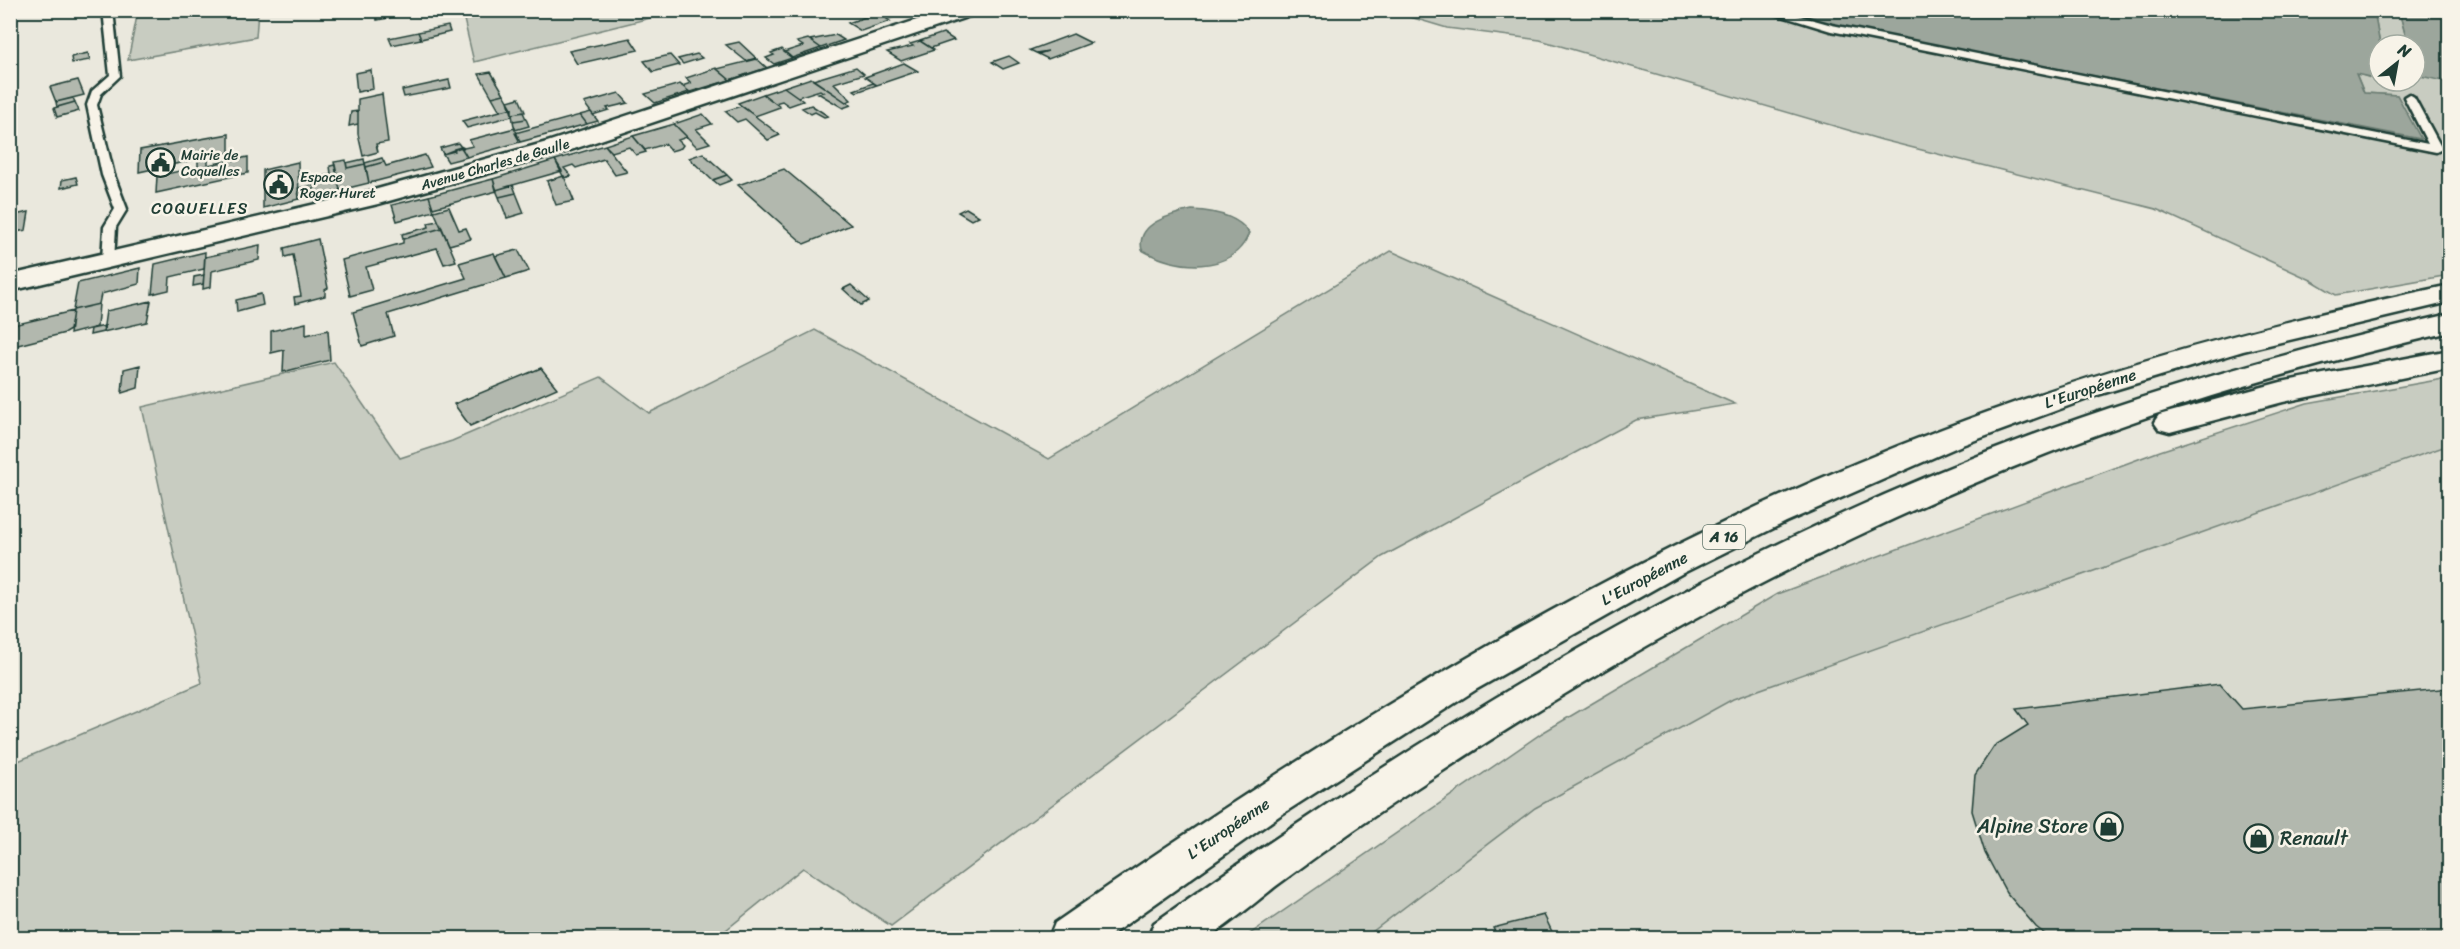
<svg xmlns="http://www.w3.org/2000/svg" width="2460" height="949" font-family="Sriracha,sans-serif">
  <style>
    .built { fill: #d9dacf }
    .green { fill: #c8ccc1; stroke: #74847a; stroke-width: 1.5 }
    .water { fill: #9ca69c; stroke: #6a7c72; stroke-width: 1.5 }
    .building { fill: #b2b8ae; stroke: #1f3d34; stroke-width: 1.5 }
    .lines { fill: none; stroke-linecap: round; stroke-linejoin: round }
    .service-casing { stroke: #1f3d34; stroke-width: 5 }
    .secondary-casing { stroke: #1f3d34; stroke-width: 5 }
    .motorway-casing { stroke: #1f3d34; stroke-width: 5 }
    .service { fill: #f7f3e8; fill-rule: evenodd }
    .secondary { fill: #f7f3e8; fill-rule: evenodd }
    .motorway { fill: #f7f3e8; fill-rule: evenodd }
    .labels { text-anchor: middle; stroke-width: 5; stroke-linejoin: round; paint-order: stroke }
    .far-poi-label { font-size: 14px; fill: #1f3d34; stroke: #f7f3e8; text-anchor: start }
    .far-street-label { font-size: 14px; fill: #1f3d34; stroke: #f7f3e8 }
    .shield { fill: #f7f3e8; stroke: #60746a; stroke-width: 1.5 }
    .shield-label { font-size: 15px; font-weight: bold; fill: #1f3d34 }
    .far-quarter-label { font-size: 16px; letter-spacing: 1.5px; fill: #1f3d34; stroke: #f7f3e8 }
    .street-label { font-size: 16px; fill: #1f3d34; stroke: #f7f3e8 }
    .near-poi-label { font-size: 20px; fill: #1f3d34; stroke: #f7f3e8; text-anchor: end }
  </style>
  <rect width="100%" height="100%" fill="#eae8dd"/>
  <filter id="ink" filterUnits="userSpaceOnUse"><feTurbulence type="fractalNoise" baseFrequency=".0167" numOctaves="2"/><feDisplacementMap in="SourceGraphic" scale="12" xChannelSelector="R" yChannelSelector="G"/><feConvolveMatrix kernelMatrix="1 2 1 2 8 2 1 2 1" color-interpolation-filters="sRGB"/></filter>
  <g filter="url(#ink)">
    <path class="built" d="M 2449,445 L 2449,938 L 1364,938 L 1535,808 L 1733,699 Z"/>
    <path class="green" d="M 138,11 L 258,11 L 256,37 L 128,60 Z
      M 462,11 L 462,10 L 678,11 L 474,62 Z
      M 1390,11 L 1774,11 L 1830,25 L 2420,139 L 2397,95 L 2364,93 L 2356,73 L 2379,81 L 2415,81 L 2415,74 L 2449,82 L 2449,275 L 2336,295 L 2311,280 L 2156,209 L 1882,140 L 1540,40 L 1447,28 Z
      M 2374,11 L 2399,11 L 2408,45 L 2380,45 Z
      M 1391,251 L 1735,404 L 1636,420 L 1382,557 L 891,926 L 803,868 L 716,938 L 11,938 L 11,764 L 202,683 L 142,407 L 334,362 L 400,458 L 452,441 L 601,377 L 649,413 L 815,330 L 1049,459 Z
      M 2449,378 L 2449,445 L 1733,699 L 1535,808 L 1364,938 L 1244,938 L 1542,733 L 1777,594 L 2160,451 L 2307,403 Z"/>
    <path class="water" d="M 1774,11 L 2374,11 L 2380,45 L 2379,79 L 2356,74 L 2364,93 L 2397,95 L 2421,139 L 1830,25 Z
      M 2399,11 L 2449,11 L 2449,82 L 2415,75 L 2415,45 L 2408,45 Z
      M 1192,210 C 1212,211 1238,215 1249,233 C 1233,276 1174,269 1142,250 C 1135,223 1172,214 1192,210 Z"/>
    <path class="building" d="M 375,10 L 429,10 L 377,20 Z
      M 886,10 L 895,17 L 887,19 L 890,21 L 861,31 L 848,23 L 877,13 L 874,12 Z
      M 448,26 L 450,32 L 421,39 L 418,32 Z
      M 418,32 L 421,39 L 392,45 L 389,38 Z
      M 943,33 L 954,40 L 931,48 L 920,41 Z
      M 1073,34 L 1091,43 L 1048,59 L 1038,54 L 1048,51 L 1036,53 L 1030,50 Z
      M 836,35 L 844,40 L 821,48 L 810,40 Z
      M 630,38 L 638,50 L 577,64 L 569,51 Z
      M 808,39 L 821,48 L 792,58 L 784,52 L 803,46 L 797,42 Z
      M 920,41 L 934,50 L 901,61 L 887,52 L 913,46 L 910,44 Z
      M 739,42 L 756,58 L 746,61 L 726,45 Z
      M 782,49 L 792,58 L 774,64 L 766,58 L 774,55 L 771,53 Z
      M 88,53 L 90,60 L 72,63 L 71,57 Z
      M 697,54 L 702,58 L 683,64 L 678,59 Z
      M 670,55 L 679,65 L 653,72 L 644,61 Z
      M 1009,56 L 1019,63 L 1003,69 L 992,62 Z
      M 757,59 L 767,68 L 730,80 L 717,69 Z
      M 904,63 L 918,71 L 877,85 L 865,77 Z
      M 856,67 L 864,74 L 834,83 L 851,100 L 846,102 L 813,80 Z
      M 716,68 L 730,80 L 690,92 L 682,86 L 691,83 L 686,78 Z
      M 371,70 L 373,89 L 357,92 L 355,73 Z
      M 491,72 L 504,94 L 492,97 L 479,74 Z
      M 811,78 L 846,102 L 851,105 L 843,108 L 818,93 L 823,92 L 820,90 L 798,97 L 784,87 Z
      M 78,80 L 84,95 L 56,102 L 50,87 Z
      M 449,80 L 451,88 L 404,97 L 402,90 Z
      M 873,83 L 877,85 L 857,92 L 854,90 Z
      M 680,84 L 689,92 L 655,103 L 645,94 Z
      M 784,87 L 798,97 L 803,101 L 789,106 L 782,101 L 775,103 L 763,94 Z
      M 619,93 L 628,103 L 607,108 L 609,110 L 593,115 L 584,103 Z
      M 382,94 L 388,142 L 376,144 L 378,152 L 363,156 L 358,134 L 358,99 Z
      M 504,94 L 512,108 L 500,111 L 492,97 Z
      M 763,94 L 780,107 L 755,116 L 738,103 Z
      M 73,98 L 75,102 L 57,107 L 56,102 Z
      M 519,98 L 525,112 L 512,114 L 508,101 Z
      M 75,102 L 79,111 L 57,117 L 54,108 Z
      M 811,105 L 828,116 L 824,117 L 815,112 L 811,114 L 802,108 Z
      M 741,106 L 755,116 L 780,135 L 768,140 L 745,119 L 737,122 L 725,111 Z
      M 512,108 L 512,116 L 467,128 L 462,121 Z
      M 358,111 L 358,124 L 349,126 L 351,112 Z
      M 523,112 L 526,119 L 513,121 L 512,114 Z
      M 591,112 L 598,121 L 587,124 L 580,115 Z
      M 703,114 L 712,124 L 696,129 L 710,143 L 697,147 L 674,124 Z
      M 580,115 L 587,124 L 520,142 L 515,133 Z
      M 526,119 L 529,126 L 515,130 L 513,121 Z
      M 674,124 L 687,137 L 678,140 L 683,145 L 681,148 L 671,151 L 665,144 L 645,150 L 633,136 Z
      M 515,128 L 520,142 L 467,157 L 460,146 L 464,148 L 473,146 L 469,140 Z
      M 229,134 L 229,153 L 208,157 L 208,165 L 248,157 L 248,173 L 156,193 L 157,176 L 198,167 L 198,159 L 139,172 L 140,150 Z
      M 633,136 L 646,152 L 636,155 L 629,147 L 612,152 L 605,145 Z
      M 458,143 L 461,147 L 454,149 L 455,151 L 443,154 L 440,148 Z
      M 605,145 L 627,172 L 615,175 L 604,159 L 576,168 L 573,165 L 564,168 L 571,176 L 564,178 L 555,160 Z
      M 461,147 L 467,157 L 448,162 L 443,154 Z
      M 703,153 L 706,156 L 727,175 L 712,180 L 689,158 Z
      M 425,155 L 431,167 L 369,183 L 366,167 L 384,162 L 386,166 Z
      M 382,158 L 384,162 L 366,167 L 365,163 Z
      M 364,159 L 365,164 L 347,168 L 346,163 Z
      M 346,160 L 347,168 L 365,164 L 369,183 L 340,190 L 334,162 Z
      M 555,160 L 562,171 L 496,190 L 493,179 Z
      M 298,162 L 299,199 L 263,208 L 263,189 L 268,188 L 268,182 L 263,183 L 263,170 Z
      M 335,165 L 340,190 L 316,196 L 313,185 L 324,183 L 323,176 L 331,174 L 330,166 Z
      M 784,169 L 851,225 L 804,244 L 738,185 Z
      M 727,175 L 732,180 L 719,185 L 713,180 Z
      M 323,176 L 324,183 L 313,185 L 312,178 Z
      M 564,176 L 574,201 L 556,205 L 547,181 Z
      M 76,177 L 78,184 L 61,188 L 62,180 Z
      M 493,179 L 497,191 L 433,208 L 429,196 Z
      M 313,185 L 316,196 L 299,199 L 298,188 Z
      M 513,185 L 516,193 L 499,197 L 496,190 Z
      M 516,193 L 524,213 L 507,218 L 499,197 Z
      M 429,196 L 434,211 L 397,221 L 392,205 Z
      M 449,207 L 459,230 L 466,228 L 471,239 L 449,245 L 434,211 Z
      M 966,208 L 979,216 L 971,220 L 958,212 Z
      M 29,212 L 26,230 L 10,233 L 10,216 Z
      M 438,221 L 442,228 L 403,239 L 402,234 L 429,227 L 428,223 Z
      M 442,228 L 456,261 L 444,264 L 437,248 L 366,267 L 372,290 L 350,296 L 342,260 L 403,243 L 403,239 Z
      M 318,239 L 328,288 L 325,290 L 325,296 L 295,304 L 294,297 L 301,296 L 293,255 L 285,257 L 284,248 Z
      M 260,245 L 259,260 L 212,271 L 211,287 L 203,289 L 205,257 Z
      M 518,250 L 529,271 L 506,278 L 495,256 Z
      M 205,252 L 204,269 L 170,277 L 169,290 L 152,294 L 155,264 Z
      M 494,253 L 506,278 L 388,314 L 394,336 L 362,346 L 353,312 L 466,278 L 459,263 Z
      M 140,268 L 139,284 L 101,294 L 99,304 L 73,310 L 78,283 Z
      M 204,275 L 203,284 L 193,286 L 194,277 Z
      M 851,285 L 869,301 L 861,305 L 843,289 Z
      M 261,294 L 263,305 L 237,312 L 236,300 Z
      M 151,301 L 147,322 L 103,332 L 106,311 Z
      M 99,304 L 97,327 L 70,334 L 73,310 Z
      M 73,311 L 70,330 L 65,333 L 10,347 L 13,325 Z
      M 306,323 L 306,335 L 328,330 L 330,360 L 283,372 L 284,350 L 271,353 L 271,331 Z
      M 105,326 L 103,332 L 90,335 L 91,329 Z
      M 140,365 L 138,388 L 122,393 L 124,369 Z
      M 541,368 L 557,388 L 470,426 L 454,404 Z
      M 2220,684 L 2242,709 L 2450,688 L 2450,938 L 2050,938 L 2036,927 L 2006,892 L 1985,853 L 1972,811 L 1975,775 L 1994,746 L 2028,725 L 2016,709 Z
      M 1544,915 L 1555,938 L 1498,938 L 1493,928 Z"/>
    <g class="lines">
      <defs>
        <path id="service" d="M 103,10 L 113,10 L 120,76 L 101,94 L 97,105 L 114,175 L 127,209 L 116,227 L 114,260 L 108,264 L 102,260 L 104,227 L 115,209 L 102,175 L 87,105 L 92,91 L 110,75 Z
          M 1762,10 L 1778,10 L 1832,25 L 2428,144 L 2404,97 L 2409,94 L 2414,97 L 2442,149 L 2436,152 L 1831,31 Z"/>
        <path id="secondary" d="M 947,10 L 979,10 L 976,14 L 565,152 L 378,204 L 10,291 L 10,275 L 363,193 L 547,142 Z"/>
        <path id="motorway" d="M 2450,285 L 2450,302 L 2243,351 L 2101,394 L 1962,445 L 1786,522 L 1681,574 L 1477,689 L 1279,816 L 1107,938 L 1049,938 L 1055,923 C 1333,730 1624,549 1942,429 C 2107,366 2277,321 2450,285 Z
          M 2450,314 L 2450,332 C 2322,362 2195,397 2072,444 C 1846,530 1633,645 1432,778 C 1379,812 1327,848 1276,886 C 1262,897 1219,933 1206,938 C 1194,943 1162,938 1148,938 L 1154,923 C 1434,724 1728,545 2052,428 C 2182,381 2315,345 2450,314 Z
          M 2450,350 L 2450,368 L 2283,402 L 2170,432 L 2159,429 L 2154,422 L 2159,415 L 2281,382 Z"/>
      </defs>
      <use href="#service" class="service-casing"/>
      <use href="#secondary" class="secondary-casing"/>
      <use href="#motorway" class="motorway-casing"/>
      <use href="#service" class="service"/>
      <use href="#secondary" class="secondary"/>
      <use href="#motorway" class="motorway"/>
    </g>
  </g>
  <defs>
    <symbol id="civic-ring" viewBox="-11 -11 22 22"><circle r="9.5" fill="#f7f3e8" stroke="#1f3d34" stroke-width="1.5"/><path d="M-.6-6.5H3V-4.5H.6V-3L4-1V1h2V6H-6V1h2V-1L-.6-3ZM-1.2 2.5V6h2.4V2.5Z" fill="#1f3d34"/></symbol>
    <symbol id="shop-ring" viewBox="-11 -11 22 22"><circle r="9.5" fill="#f7f3e8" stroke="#1f3d34" stroke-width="1.5"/><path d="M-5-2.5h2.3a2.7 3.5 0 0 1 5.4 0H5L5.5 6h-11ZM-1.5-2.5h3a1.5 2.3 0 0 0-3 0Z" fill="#1f3d34"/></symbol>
  </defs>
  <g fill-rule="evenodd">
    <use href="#civic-ring" x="144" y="146" width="33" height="33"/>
    <use href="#civic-ring" x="262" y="168" width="33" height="33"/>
    <use href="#shop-ring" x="2092" y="810" width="33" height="33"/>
    <use href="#shop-ring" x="2242" y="822" width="33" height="33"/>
  </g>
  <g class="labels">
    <g class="far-poi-label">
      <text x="181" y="160">Mairie de<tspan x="181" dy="16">Coquelles</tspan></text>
      <text x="300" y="182">Espace<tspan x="300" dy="16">Roger Huret</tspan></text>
    </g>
    <g class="far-street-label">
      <text transform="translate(495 164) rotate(-16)" y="5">Avenue Charles de Gaulle</text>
    </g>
    <rect class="shield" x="1703" y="525" width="42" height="24" rx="4.5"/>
    <g class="shield-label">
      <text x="1724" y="542">A 16</text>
    </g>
    <g class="far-quarter-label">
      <text x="200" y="214">COQUELLES</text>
    </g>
    <g class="street-label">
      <text transform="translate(2090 388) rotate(-18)" y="6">L'Européenne</text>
      <text transform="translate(1644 578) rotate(-28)" y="6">L'Européenne</text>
      <text transform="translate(1228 828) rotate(-34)" y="6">L'Européenne</text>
    </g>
    <g class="near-poi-label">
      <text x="2088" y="833">Alpine Store</text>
      <text x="2280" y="845" text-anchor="start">Renault</text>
    </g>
  </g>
  <rect width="2460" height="949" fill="none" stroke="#f7f3e8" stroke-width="36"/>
  <rect x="18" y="18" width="2424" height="913" fill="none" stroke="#1f3d34" stroke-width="2" filter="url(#ink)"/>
  <g transform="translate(2397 63) rotate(31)"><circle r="28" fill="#f7f3e8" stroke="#a1aaa0" stroke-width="1.5"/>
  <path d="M0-4.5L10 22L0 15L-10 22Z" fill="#1f3d34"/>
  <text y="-9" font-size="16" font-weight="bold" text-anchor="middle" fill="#1f3d34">N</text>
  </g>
</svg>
